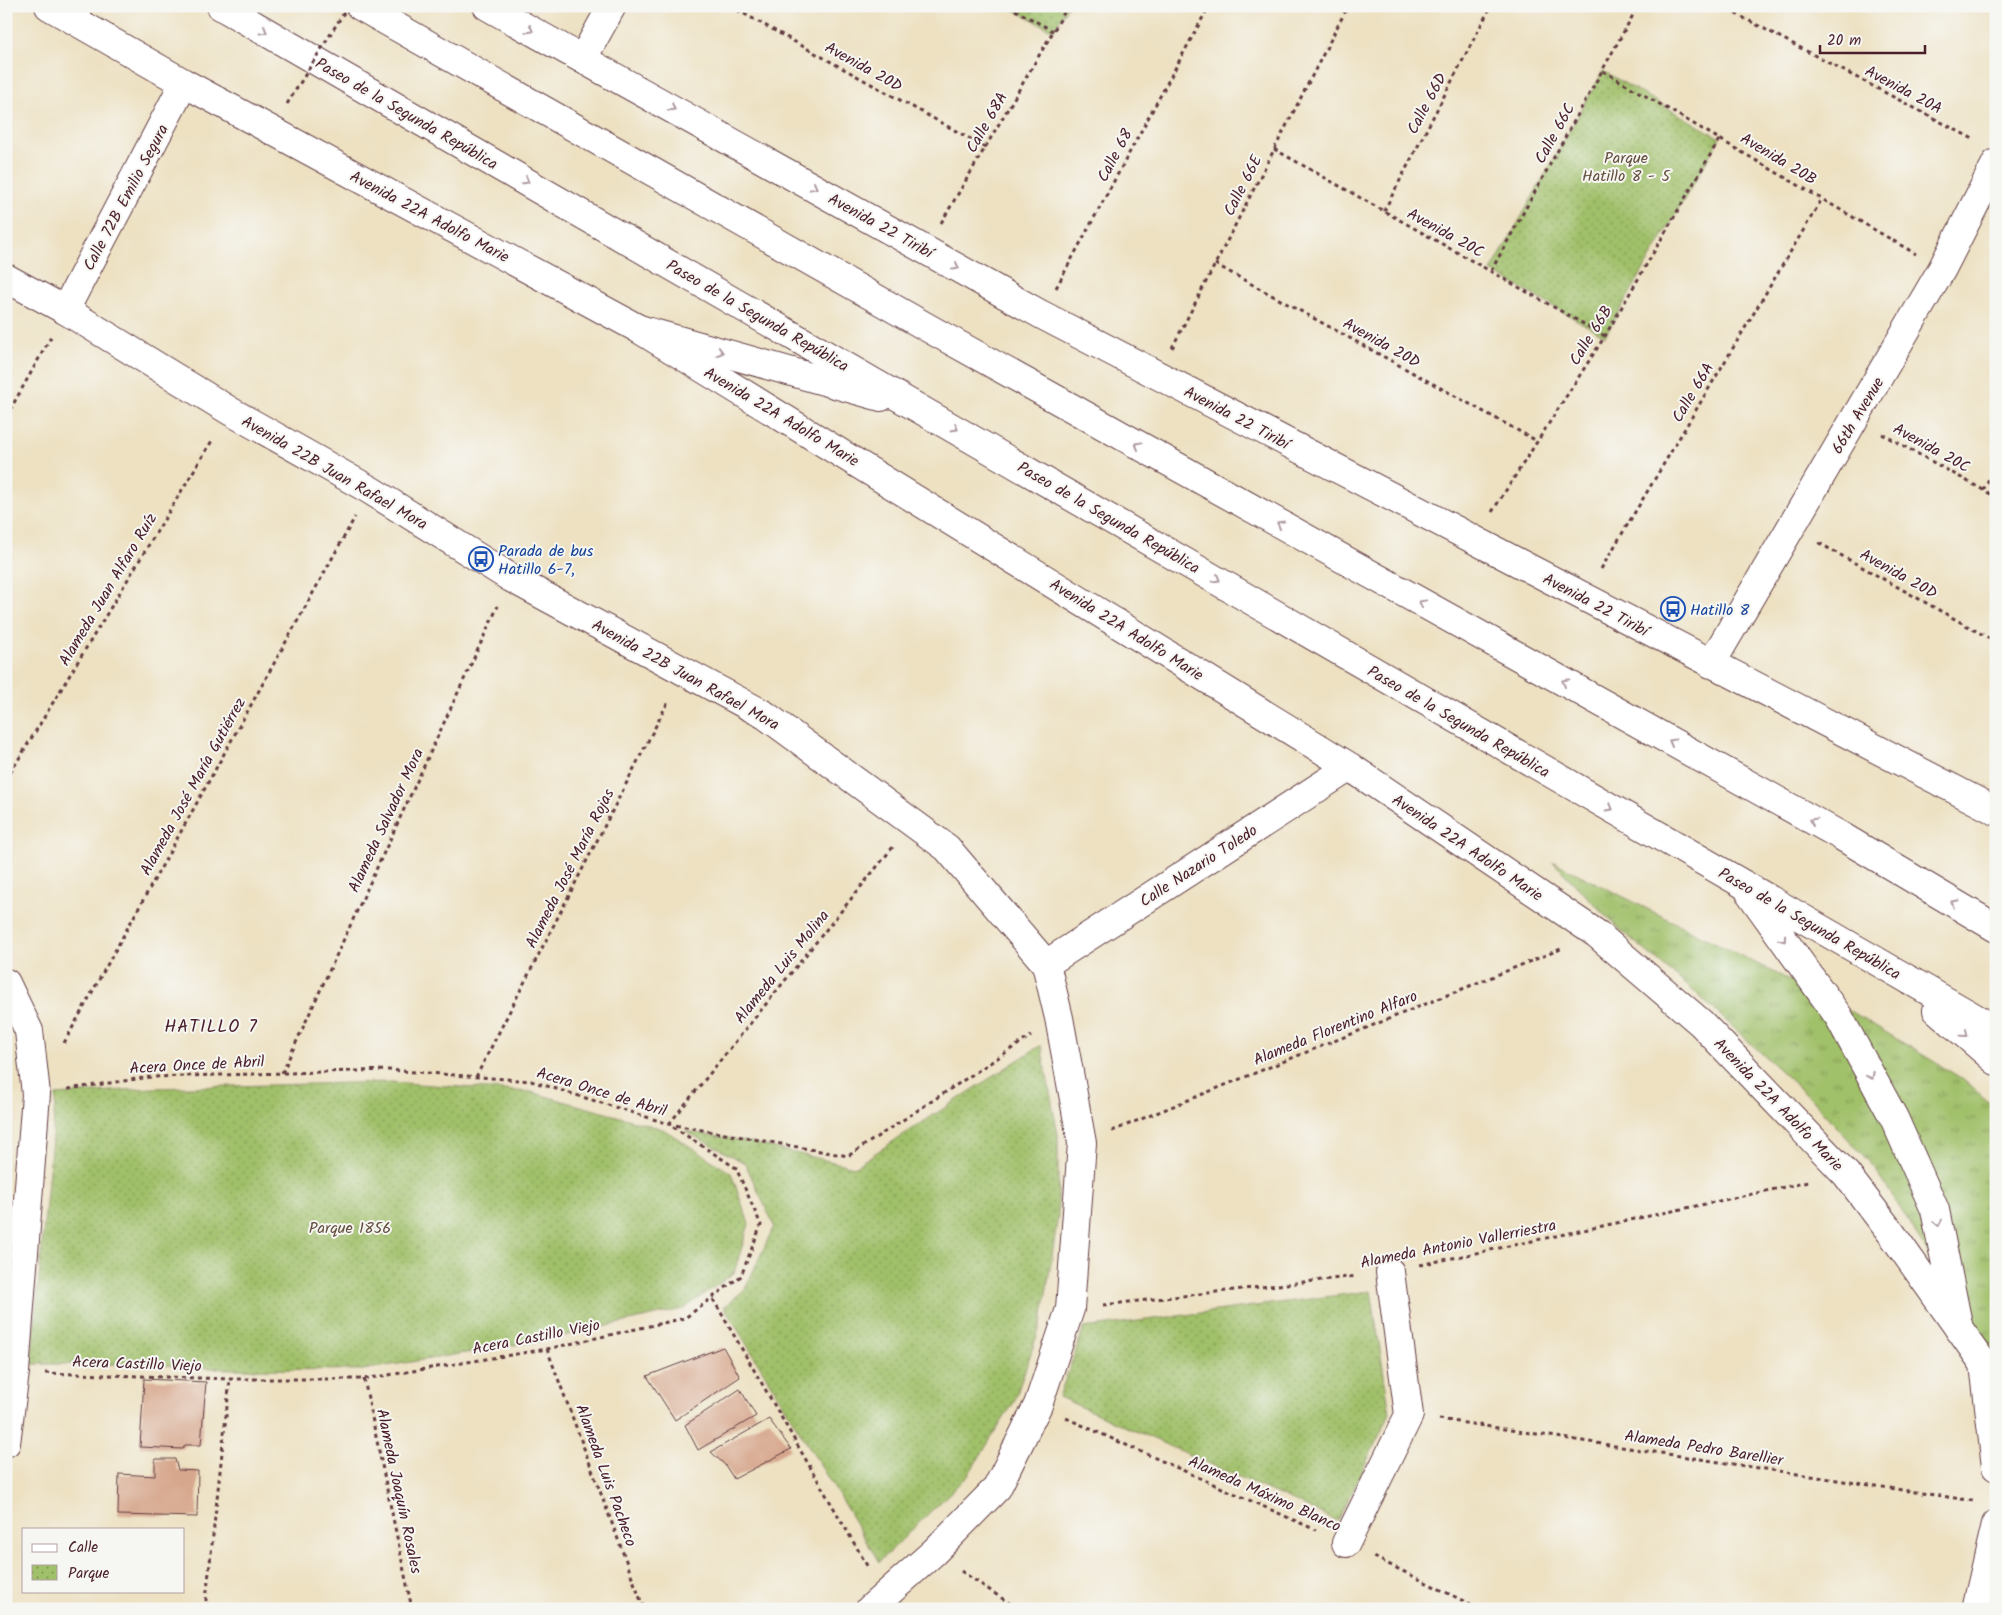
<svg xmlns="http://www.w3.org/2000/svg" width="2002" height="1615" font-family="Kalam,sans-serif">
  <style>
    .grass { fill: url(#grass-tufts); stroke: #75704a }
    .park { fill: url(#park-dots); stroke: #75704a }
    .building { fill: #d7a78d }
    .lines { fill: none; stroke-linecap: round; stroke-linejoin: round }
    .minor-casing { stroke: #623c42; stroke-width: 30 }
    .tertiary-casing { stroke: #623c42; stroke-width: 30 }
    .trunk-casing { stroke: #623c42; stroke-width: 30 }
    .path { stroke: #623c42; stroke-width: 3; stroke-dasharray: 4 4; stroke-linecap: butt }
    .minor { stroke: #fff; stroke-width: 28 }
    .tertiary { stroke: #fff; stroke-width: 28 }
    .trunk { stroke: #fff; stroke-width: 28 }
    .path-bridge { stroke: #623c42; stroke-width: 3; stroke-dasharray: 4 4; stroke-linecap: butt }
    .oneway { stroke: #ae9aa0 }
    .labels { text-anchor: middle; stroke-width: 4; stroke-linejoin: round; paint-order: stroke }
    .street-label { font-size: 16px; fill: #4a1f2b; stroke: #f6f6f2 }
    .park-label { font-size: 16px; fill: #644f3e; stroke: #f6f6f2 }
    .transit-label { font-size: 16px; fill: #164399; stroke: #f6f6f2; text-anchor: start }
    .neighbourhood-label { font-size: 18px; letter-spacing: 1px; fill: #4a1f2b; stroke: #f6f6f2 }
  </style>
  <defs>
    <pattern id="grass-tufts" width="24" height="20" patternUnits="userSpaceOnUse" patternTransform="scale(1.25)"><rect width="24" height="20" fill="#a0c069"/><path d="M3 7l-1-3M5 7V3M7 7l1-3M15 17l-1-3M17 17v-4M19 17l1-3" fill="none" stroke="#849b57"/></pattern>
    <pattern id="park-dots" width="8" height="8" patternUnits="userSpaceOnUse" patternTransform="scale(1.25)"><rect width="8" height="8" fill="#a0c069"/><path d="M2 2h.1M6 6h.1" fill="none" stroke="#849b57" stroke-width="1.8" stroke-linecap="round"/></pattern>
  </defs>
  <rect width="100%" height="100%" fill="#f6f6f2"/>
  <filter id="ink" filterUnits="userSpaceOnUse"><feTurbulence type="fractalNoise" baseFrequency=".02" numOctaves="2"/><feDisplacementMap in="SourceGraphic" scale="10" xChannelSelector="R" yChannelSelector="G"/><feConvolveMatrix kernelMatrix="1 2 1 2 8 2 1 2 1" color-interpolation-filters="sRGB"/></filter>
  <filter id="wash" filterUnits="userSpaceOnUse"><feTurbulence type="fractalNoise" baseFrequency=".0096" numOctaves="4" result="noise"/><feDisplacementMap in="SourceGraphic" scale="20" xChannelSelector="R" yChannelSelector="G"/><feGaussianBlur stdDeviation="1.12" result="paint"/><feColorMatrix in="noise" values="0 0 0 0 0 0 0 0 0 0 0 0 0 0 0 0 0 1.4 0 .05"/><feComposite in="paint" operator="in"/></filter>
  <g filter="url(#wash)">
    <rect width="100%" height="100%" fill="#ede1c2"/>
    <path class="grass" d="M 1552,861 L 1849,1010 L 1961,1078 L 1996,1108 L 1996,1368 L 1989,1349 L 1874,1167 L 1810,1098 L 1697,994 L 1616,926 Z"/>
    <path class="park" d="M 1008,6 L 1068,6 L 1053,31 Z
      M 1603,71 L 1720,138 L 1605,336 L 1491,271 Z
      M 1041,1045 L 1058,1134 L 1058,1216 L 1042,1321 L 1014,1402 L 968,1475 L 879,1562 L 724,1307 L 745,1289 L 774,1226 L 745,1163 L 685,1131 L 745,1141 L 854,1167 Z
      M 390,1082 L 531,1092 L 663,1129 L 731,1173 L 749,1224 L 734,1273 L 683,1309 L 545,1340 L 362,1370 L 228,1369 L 144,1364 L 31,1364 L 56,1095 L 152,1088 Z
      M 1371,1291 L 1390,1413 L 1338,1521 L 1059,1397 L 1084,1328 Z"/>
    <g id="blocks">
      <path class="building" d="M 723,1347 L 740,1377 L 675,1420 L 647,1376 Z
        M 144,1379 L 206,1382 L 201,1445 L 185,1445 L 183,1449 L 140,1447 Z
        M 740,1389 L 756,1416 L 698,1450 L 685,1425 Z
        M 769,1419 L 791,1449 L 734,1479 L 725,1465 L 711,1452 Z
        M 155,1459 L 175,1459 L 178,1470 L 198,1471 L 197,1517 L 118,1515 L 119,1474 L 155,1476 Z"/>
    </g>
  </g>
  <g filter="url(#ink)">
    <use href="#blocks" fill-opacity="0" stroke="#623c42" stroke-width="1"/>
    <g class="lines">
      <defs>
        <path id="minor" d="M 49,6 L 184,83 L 639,329 L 1350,767 L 1597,934 L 1701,1023 L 1846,1174 L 1892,1234 L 1984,1364 L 1996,1467
          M 487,6 L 1042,315 L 1996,811
          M 583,58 L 612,6
          M 65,310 L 184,83
          M 1711,664 L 1942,269 L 1996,163
          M 1046,964 L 1350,767
          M 6,983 L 29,1031 L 36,1094 L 15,1372 L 6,1443
          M 1346,1543 L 1409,1415 L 1390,1272
          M 1976,1609 L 1996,1524"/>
        <path id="tertiary" d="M 6,278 L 65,310 L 230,411 L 370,490 L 511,578 L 765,715 L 947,848 L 1046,964 L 1059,1018 L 1082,1143 L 1070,1309 L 1038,1405 L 997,1488 L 934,1552 L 870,1609"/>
        <path id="trunk" d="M 221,6 L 1996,1030
          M 360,6 L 930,329 L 1841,836 L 1996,928
          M 639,329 L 881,397
          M 1750,893 L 1839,1017 L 1894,1118 L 1935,1210 L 1959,1329
          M 1937,1010 L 1996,1061"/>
      </defs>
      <use href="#minor" class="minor-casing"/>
      <use href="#tertiary" class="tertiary-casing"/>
      <use href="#trunk" class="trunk-casing"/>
      <path class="path" d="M 730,6 L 985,147
        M 1008,6 L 1053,31
        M 1721,6 L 1975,140
        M 1603,71 L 1916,254
        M 1274,149 L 1605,336
        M 1384,211 L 1491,6
        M 941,223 L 1068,6
        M 1215,264 L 1537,441
        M 1491,271 L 1638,6
        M 1056,288 L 1209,6
        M 1172,348 L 1348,6
        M 6,417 L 51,337
        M 1882,434 L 1996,497
        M 1983,490 L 1996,466
        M 1492,512 L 1605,336 L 1720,138
        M 1819,543 L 1996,642
        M 1601,569 L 1822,199
        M 6,780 L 213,439
        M 64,1043 L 355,517
        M 282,1073 L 498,606
        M 476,1077 L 669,700
        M 68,1089 L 151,1077 L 389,1070 L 531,1081 L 669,1124 L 848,1156 L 1031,1036
        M 669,1124 L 893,847
        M 1112,1131 L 1561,949
        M 1420,1265 L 1808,1182
        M 713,1299 L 869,1569
        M 1103,1305 L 1357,1276
        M 547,1349 L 644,1609
        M 45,1373 L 230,1379 L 364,1379 L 547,1349 L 685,1318 L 741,1276 L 761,1225 L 736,1168 L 670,1125
        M 364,1379 L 412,1609
        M 1066,1418 L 1316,1530
        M 1439,1419 L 1974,1501
        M 1374,1557 L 1480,1609
        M 961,1571 L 1018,1609
        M 205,1609 L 230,1379"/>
      <use href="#minor" class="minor"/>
      <use href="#tertiary" class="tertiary"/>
      <use href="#trunk" class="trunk"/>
      <path class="path-bridge" d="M 287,104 L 348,6"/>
    </g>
    <defs><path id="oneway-chevron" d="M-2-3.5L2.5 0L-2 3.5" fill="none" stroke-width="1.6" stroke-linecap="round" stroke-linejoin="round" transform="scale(1.25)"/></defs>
    <g class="oneway">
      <use href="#oneway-chevron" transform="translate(530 30) rotate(29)"/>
      <use href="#oneway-chevron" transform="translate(264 31) rotate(30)"/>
      <use href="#oneway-chevron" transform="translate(672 108) rotate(29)"/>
      <use href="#oneway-chevron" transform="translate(526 181) rotate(30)"/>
      <use href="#oneway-chevron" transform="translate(814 187) rotate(29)"/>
      <use href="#oneway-chevron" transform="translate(956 267) rotate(29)"/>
      <use href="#oneway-chevron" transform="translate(720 352) rotate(16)"/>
      <use href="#oneway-chevron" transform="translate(955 428) rotate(30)"/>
      <use href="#oneway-chevron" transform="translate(1138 445) rotate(-151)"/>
      <use href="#oneway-chevron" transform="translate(1280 524) rotate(-151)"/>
      <use href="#oneway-chevron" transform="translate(1217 579) rotate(30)"/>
      <use href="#oneway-chevron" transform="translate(1422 603) rotate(-151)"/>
      <use href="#oneway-chevron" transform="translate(1565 682) rotate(-151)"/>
      <use href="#oneway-chevron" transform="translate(1672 742) rotate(-151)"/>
      <use href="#oneway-chevron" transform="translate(1610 808) rotate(30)"/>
      <use href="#oneway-chevron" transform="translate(1813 821) rotate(-151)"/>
      <use href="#oneway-chevron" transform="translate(1954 903) rotate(-149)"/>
      <use href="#oneway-chevron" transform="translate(1783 939) rotate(54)"/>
      <use href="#oneway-chevron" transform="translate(1965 1034) rotate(41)"/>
      <use href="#oneway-chevron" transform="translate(1871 1076) rotate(62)"/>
      <use href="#oneway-chevron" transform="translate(1938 1223) rotate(79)"/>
    </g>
  </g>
  <defs>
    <symbol id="bus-ring" viewBox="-11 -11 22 22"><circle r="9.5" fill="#f6f6f2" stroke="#1a4fb4" stroke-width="1.5"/><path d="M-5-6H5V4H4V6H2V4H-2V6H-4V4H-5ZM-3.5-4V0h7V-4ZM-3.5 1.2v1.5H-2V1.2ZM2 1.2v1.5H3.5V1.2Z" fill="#1a4fb4"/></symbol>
  </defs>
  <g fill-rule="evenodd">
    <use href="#bus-ring" x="467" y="545" width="28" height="28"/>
    <use href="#bus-ring" x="1659" y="595" width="28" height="28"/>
  </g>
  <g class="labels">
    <g class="street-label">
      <text transform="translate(864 66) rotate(29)" y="6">Avenida 20D</text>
      <text transform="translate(1904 89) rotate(28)" y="6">Avenida 20A</text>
      <text transform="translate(1426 103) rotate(-62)" y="6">Calle 66D</text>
      <text transform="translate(407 113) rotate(30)" y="6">Paseo de la Segunda República</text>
      <text transform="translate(986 122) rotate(-60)" y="6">Calle 68A</text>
      <text transform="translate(1554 133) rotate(-61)" y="6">Calle 66C</text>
      <text transform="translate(1114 155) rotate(-62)" y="6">Calle 68</text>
      <text transform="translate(1779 158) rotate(31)" y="6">Avenida 20B</text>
      <text transform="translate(1242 185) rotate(-63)" y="6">Calle 66E</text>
      <text transform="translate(125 197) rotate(-62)" y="6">Calle 72B Emilio Segura</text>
      <text transform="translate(430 216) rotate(28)" y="6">Avenida 22A Adolfo Marie</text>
      <text transform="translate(881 225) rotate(29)" y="6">Avenida 22 Tiribí</text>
      <text transform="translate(1446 232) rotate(29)" y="6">Avenida 20C</text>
      <text transform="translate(758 315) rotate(30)" y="6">Paseo de la Segunda República</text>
      <text transform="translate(1590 335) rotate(-58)" y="6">Calle 66B</text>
      <text transform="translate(1382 342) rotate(29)" y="6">Avenida 20D</text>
      <text transform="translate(1692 392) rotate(-59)" y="6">Calle 66A</text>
      <text transform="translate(1857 415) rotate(-59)" y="6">66th Avenue</text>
      <text transform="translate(782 416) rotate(31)" y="6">Avenida 22A Adolfo Marie</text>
      <text transform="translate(1237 417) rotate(28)" y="6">Avenida 22 Tiribí</text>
      <text transform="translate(1932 447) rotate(29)" y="6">Avenida 20C</text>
      <text transform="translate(335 472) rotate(30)" y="6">Avenida 22B Juan Rafael Mora</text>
      <text transform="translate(1109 517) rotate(30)" y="6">Paseo de la Segunda República</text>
      <text transform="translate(1899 573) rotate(29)" y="6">Avenida 20D</text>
      <text transform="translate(107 589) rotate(-59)" y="6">Alameda Juan Alfaro Ruíz</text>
      <text transform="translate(1596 604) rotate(28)" y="6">Avenida 22 Tiribí</text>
      <text transform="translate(1127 629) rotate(32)" y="6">Avenida 22A Adolfo Marie</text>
      <text transform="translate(686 674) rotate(29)" y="6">Avenida 22B Juan Rafael Mora</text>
      <text transform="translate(1459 721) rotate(30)" y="6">Paseo de la Segunda República</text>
      <text transform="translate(192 786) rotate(-61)" y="6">Alameda José María Gutiérrez</text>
      <text transform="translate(385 820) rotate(-65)" y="6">Alameda Salvador Mora</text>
      <text transform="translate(1468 847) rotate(34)" y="6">Avenida 22A Adolfo Marie</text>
      <text transform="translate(1198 865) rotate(-33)" y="6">Calle Nazario Toledo</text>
      <text transform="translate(569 868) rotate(-63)" y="6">Alameda José María Rojas</text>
      <text transform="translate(1810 923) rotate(30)" y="6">Paseo de la Segunda República</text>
      <text transform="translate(781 966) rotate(-51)" y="6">Alameda Luis Molina</text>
      <text transform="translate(1335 1027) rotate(-22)" y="6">Alameda Florentino Alfaro</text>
      <text transform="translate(197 1064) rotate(-3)" y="6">Acera Once de Abril</text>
      <text transform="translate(602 1091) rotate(17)" y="6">Acera Once de Abril</text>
      <text transform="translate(1779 1104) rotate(46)" y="6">Avenida 22A Adolfo Marie</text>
      <text transform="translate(1458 1243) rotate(-11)" y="6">Alameda Antonio Vallerriestra</text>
      <text transform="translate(536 1336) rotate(-11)" y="6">Acera Castillo Viejo</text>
      <text transform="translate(137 1363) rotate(2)" y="6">Acera Castillo Viejo</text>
      <text transform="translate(1704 1447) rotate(9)" y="6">Alameda Pedro Barellier</text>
      <text transform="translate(607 1475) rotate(70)" y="6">Alameda Luis Pacheco</text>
      <text transform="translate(400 1491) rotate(78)" y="6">Alameda Joaquín Rosales</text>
      <text transform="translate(1265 1493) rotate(24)" y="6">Alameda Máximo Blanco</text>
    </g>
    <g class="park-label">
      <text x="1626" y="163">Parque<tspan x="1626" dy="18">Hatillo 8 - 5</tspan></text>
      <text x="350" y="1233">Parque 1856</text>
    </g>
    <g class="transit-label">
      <text x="498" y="556">Parada de bus<tspan x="498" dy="18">Hatillo 6-7,</tspan></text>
      <text x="1690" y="615">Hatillo 8</text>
    </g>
    <g class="neighbourhood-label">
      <text x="211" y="1032">HATILLO 7</text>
    </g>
  </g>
  <rect width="2002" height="1615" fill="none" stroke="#f6f6f2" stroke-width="25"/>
  <rect x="22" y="1528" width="162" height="65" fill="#f6f6f2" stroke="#b1a0a2"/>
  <rect x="32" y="1544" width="25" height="8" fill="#ffffff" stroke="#b1a0a2"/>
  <text x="68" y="1552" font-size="15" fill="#4a1f2b">Calle</text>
  <rect x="32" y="1565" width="25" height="15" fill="url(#park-dots)" stroke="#b1a0a2"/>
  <text x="68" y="1578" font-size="15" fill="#4a1f2b">Parque</text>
  <path d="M1820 45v8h105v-8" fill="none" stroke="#4a1f2b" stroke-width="2.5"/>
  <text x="1827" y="45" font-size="15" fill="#4a1f2b" stroke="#f6f6f2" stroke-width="4" paint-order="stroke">20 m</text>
</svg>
